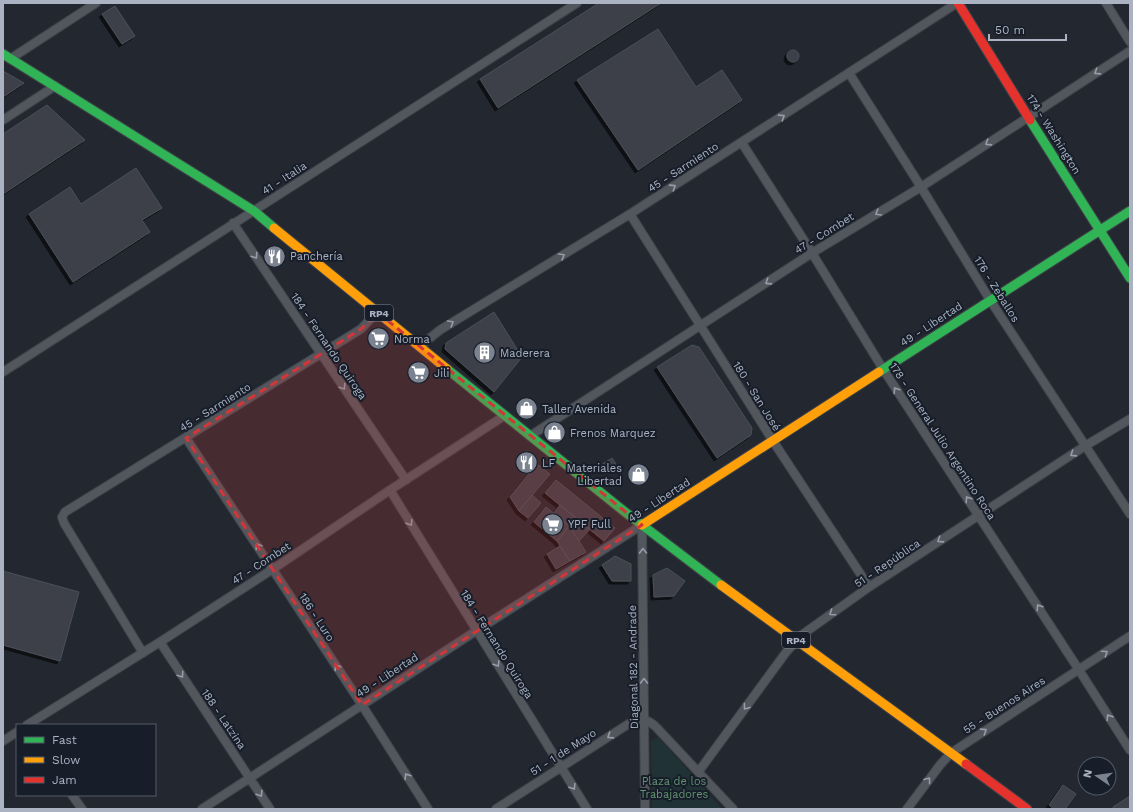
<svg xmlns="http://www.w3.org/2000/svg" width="1133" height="812" font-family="'Work Sans',sans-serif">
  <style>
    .green { fill: #213236 }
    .building { fill: #3c4048; stroke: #4a5058; filter: url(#shadow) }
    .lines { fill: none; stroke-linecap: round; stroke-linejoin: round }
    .street-casing { stroke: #3f4249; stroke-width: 10 }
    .fast-casing { stroke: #3f4249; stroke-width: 11 }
    .slow-casing { stroke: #3f4249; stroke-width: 11 }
    .jam-casing { stroke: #3f4249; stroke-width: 11 }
    .street { stroke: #52575e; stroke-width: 8 }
    .fast { stroke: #30b455; stroke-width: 9 }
    .slow { stroke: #ff9f0a; stroke-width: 9 }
    .jam { stroke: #e5322d; stroke-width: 9 }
    .oneway { stroke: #959caa }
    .marked { fill: #d23638; fill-opacity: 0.2; stroke: #d23638; stroke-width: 3; stroke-dasharray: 8 5; stroke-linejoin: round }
    .labels { text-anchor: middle; stroke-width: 4; stroke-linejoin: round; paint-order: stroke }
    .shield { fill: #171e2a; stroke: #7f8695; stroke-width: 1 }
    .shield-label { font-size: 10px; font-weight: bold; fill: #abb3c3 }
    .street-label { font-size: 11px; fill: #abb3c3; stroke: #171e2a }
    .poi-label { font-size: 11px; fill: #abb3c3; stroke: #171e2a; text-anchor: start }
    .park-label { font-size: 11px; fill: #639370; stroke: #171e2a }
  </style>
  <defs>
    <filter id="shadow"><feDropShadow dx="-3" dy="3" stdDeviation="0" flood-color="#0009"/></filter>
  </defs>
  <rect width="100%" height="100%" fill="#232830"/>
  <path class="green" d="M 658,737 L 722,809 L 652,809 L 651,741 Z"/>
  <path class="building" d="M 599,3 L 661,3 L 498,108 L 480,79 Z
    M 115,6 L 135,36 L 122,44 L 102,14 Z
    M 658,29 L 696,87 L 722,70 L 742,100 L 638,170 L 577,80 Z
    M787 56a6 6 0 1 1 12 0a6 6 0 1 1-12 0Z
    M 3,71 L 24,83 L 3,97 Z
    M 47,105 L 85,140 L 3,194 L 3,134 Z
    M 136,168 L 162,208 L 142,220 L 150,232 L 73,282 L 29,214 L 70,187 L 81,204 Z
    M 494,312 L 522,357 L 494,392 L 445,349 L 446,343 Z
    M 692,345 L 699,347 L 752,428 L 751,435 L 717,458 L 657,367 Z
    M 612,458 L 616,464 L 605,471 L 601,465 Z
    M 537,464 L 550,474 L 519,511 L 510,497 Z
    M 556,480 L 615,528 L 604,541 L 545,493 Z
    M 532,495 L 541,503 L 528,518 L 519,511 Z
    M 560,505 L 590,529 L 579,541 L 569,526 L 554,513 Z
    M 546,507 L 569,526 L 557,541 L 534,522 Z
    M 569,526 L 586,552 L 570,561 L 557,541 Z
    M 560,546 L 570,561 L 556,569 L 547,554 Z
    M 615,556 L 631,564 L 631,581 L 612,581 L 602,565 Z
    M 667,568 L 685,581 L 674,596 L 654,597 L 653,575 Z
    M 3,571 L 79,592 L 60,661 L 3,645 Z
    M 1063,785 L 1076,794 L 1065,809 L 1054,809 L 1049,805 Z
    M 1130,796 L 1130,809 L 1114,809 L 1113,807 Z"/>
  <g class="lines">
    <defs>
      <path id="street" d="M 1106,3 L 1130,42
        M 10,59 L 96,3
        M 849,73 L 921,187 L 990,300 L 1130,514
        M 3,120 L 55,86
        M 742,143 L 812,253 L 883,369 L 1079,670 L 1130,750
        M 630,214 L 773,441 L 869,587
        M 233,223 L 406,480
        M 420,346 L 440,330 L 630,214 L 957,3
        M 3,372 L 577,3
        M 530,436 L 812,253 L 921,187 L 1130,51
        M 186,438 L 362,705 L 428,809
        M 390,490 L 587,809
        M 642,525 L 645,809
        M 160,642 L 270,809
        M 143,653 L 64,523 L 62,517 L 65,512 L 361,329 L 377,312
        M 27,725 L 160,642 L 273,569 L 390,490 L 504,416
        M 3,741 L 17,732
        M 699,771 L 787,651 L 803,634 L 869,587 L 1085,446 L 1130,419
        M 72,795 L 82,809
        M 202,809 L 476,631 L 642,525
        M 496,809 L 630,723 C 642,718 648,719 657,728 L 733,809
        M 907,809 L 940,765 L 951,753 L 1130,636"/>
      <path id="fast" d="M 3,54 L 254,211 L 274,228
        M 1030,120 L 1130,278
        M 447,369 L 625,512 L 721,585
        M 879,372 L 1130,211"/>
      <path id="slow" d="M 274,228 L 447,369
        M 642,525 L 879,372
        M 721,585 L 966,764"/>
      <path id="jam" d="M 958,3 L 1030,120
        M 966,764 L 1027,809"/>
    </defs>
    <use href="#street" class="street-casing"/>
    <use href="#fast" class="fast-casing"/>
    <use href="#slow" class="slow-casing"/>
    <use href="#jam" class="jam-casing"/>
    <use href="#street" class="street"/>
    <use href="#fast" class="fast"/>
    <use href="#slow" class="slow"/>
    <use href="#jam" class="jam"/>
  </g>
  <defs><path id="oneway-chevron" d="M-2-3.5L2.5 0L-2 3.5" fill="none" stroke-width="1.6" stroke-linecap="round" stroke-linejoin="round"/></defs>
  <g class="oneway">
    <use href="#oneway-chevron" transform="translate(1097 72) rotate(147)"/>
    <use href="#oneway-chevron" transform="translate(782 117) rotate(-33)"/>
    <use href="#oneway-chevron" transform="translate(988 143) rotate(147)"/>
    <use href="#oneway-chevron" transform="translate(673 187) rotate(-33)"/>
    <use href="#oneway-chevron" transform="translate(878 213) rotate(149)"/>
    <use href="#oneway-chevron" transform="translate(255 256) rotate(56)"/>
    <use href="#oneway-chevron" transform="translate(562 256) rotate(-31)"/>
    <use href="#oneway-chevron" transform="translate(768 282) rotate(147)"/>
    <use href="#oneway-chevron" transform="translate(451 323) rotate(-31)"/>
    <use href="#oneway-chevron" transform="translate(343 387) rotate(56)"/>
    <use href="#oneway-chevron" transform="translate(896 390) rotate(-123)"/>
    <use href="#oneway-chevron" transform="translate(1073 454) rotate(147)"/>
    <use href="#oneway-chevron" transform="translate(968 499) rotate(-123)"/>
    <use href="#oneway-chevron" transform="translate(410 523) rotate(58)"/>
    <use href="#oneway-chevron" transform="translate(940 540) rotate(147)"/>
    <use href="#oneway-chevron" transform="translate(258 546) rotate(-123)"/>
    <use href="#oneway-chevron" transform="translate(643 551) rotate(-91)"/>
    <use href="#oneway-chevron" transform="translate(1039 607) rotate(-123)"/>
    <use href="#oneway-chevron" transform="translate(832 613) rotate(145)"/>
    <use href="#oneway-chevron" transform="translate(1105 653) rotate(-34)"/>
    <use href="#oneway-chevron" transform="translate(497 664) rotate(58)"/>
    <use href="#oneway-chevron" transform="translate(337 667) rotate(-123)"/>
    <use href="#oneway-chevron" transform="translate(181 675) rotate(56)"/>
    <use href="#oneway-chevron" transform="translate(644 681) rotate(-91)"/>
    <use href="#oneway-chevron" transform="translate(746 707) rotate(126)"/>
    <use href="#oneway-chevron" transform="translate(1109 717) rotate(-122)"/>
    <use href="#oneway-chevron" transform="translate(984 731) rotate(-33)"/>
    <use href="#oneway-chevron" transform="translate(610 736) rotate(147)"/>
    <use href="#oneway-chevron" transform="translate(407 776) rotate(-122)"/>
    <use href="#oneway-chevron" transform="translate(928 780) rotate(-53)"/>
    <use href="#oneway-chevron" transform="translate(573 787) rotate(58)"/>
    <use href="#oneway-chevron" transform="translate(260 794) rotate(57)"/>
  </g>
  <path class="marked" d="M 377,312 L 642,525 L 362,705 L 186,438 L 361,329 Z"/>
  <defs>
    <symbol id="restaurant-disc" viewBox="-11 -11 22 22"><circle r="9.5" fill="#7b8290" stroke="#171e2a"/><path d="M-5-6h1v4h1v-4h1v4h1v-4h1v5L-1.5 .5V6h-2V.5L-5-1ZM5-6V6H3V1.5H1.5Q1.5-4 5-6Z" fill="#fff"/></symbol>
    <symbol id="supermarket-disc" viewBox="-11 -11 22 22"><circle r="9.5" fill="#7b8290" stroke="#171e2a"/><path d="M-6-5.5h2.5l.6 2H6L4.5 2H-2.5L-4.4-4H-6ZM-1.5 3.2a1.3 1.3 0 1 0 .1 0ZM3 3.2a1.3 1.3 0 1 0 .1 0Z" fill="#fff"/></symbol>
    <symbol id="building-disc" viewBox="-11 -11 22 22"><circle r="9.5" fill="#7b8290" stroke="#171e2a"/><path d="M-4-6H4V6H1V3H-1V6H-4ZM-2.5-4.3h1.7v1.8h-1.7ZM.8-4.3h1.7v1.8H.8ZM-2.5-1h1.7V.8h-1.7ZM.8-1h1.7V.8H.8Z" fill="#fff"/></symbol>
    <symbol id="shop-disc" viewBox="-11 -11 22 22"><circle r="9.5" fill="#7b8290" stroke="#171e2a"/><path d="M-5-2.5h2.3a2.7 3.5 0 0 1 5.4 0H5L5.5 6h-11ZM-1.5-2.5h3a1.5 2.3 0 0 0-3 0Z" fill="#fff"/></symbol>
  </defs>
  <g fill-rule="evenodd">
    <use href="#restaurant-disc" x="262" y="244" width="25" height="25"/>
    <use href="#supermarket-disc" x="366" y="326" width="25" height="25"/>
    <use href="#building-disc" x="472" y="340" width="25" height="25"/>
    <use href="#supermarket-disc" x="406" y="360" width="25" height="25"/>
    <use href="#shop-disc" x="514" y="396" width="25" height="25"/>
    <use href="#shop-disc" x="542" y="420" width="25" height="25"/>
    <use href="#restaurant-disc" x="514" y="450" width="25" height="25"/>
    <use href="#shop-disc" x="626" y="462" width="25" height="25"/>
    <use href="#supermarket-disc" x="540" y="512" width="25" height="25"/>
  </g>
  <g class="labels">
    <g class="shield">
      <rect x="365" y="305" width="28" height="16" rx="3"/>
      <rect x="782" y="632" width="28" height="16" rx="3"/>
    </g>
    <g class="shield-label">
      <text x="379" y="317">RP4</text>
      <text x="796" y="644">RP4</text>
    </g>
    <g class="street-label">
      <text transform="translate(1054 134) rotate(58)" y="4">174 - Washington</text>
      <text transform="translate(683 167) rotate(-33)" y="4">45 - Sarmiento</text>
      <text transform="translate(284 178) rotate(-33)" y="4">41 - Italia</text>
      <text transform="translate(824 233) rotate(-32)" y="4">47 - Combet</text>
      <text transform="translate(997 289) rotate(58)" y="4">176 - Zeballos</text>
      <text transform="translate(931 324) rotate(-33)" y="4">49 - Libertad</text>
      <text transform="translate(329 346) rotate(56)" y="4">184 - Fernando Quiroga</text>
      <text transform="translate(757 396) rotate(58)" y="4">180 - San José</text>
      <text transform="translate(215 407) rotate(-32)" y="4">45 - Sarmiento</text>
      <text transform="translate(943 441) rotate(57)" y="4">178 - General Julio Argentino Roca</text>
      <text transform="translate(659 500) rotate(-33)" y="4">49 - Libertad</text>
      <text transform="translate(261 563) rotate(-33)" y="4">47 - Combet</text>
      <text transform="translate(887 563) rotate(-34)" y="4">51 - República</text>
      <text transform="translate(317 617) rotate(57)" y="4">186 - Luro</text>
      <text transform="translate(497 644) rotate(58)" y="4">184 - Fernando Quiroga</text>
      <text transform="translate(633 667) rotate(-91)" y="4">Diagonal 182 - Andrade</text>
      <text transform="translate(387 675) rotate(-33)" y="4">49 - Libertad</text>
      <text transform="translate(1004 705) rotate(-33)" y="4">55 - Buenos Aires</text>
      <text transform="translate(224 719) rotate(56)" y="4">188 - Latzina</text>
      <text transform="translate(563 752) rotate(-33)" y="4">51 - 1 de Mayo</text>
    </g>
    <g class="poi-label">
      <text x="290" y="260">Panchería</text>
      <text x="394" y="343">Norma</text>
      <text x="500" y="357">Maderera</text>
      <text x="434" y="377">Jili</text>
      <text x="542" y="413">Taller Avenida</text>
      <text x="570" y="437">Frenos Marquez</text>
      <text x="542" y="467">LF</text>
      <text x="622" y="472" text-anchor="end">Materiales<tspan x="622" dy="13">Libertad</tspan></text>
      <text x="568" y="528">YPF Full</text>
    </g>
    <g class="park-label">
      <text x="674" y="785">Plaza de los<tspan x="674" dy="13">Trabajadores</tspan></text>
    </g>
  </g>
  <rect width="1133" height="812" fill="none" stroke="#abb3c3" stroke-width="8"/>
  <rect x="16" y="724" width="140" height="72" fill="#171e2a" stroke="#525a67"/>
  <rect x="24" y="737" width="20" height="6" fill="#30b455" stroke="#525a67"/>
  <text x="52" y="744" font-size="12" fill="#abb3c3">Fast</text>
  <rect x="24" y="757" width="20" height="6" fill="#ff9f0a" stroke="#525a67"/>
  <text x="52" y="764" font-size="12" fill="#abb3c3">Slow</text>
  <rect x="24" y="777" width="20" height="6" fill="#e5322d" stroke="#525a67"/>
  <text x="52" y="784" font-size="12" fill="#abb3c3">Jam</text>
  <g transform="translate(1097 776) rotate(283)"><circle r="19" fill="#171e2a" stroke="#525a67"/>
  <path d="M0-3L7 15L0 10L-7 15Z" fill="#7b8290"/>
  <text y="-6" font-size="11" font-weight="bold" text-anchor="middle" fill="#abb3c3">N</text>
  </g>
  <path d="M989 34v6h77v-6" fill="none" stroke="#abb3c3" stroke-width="2"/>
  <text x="995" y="34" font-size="12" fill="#abb3c3" stroke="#171e2a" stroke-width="3" paint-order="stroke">50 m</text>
</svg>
